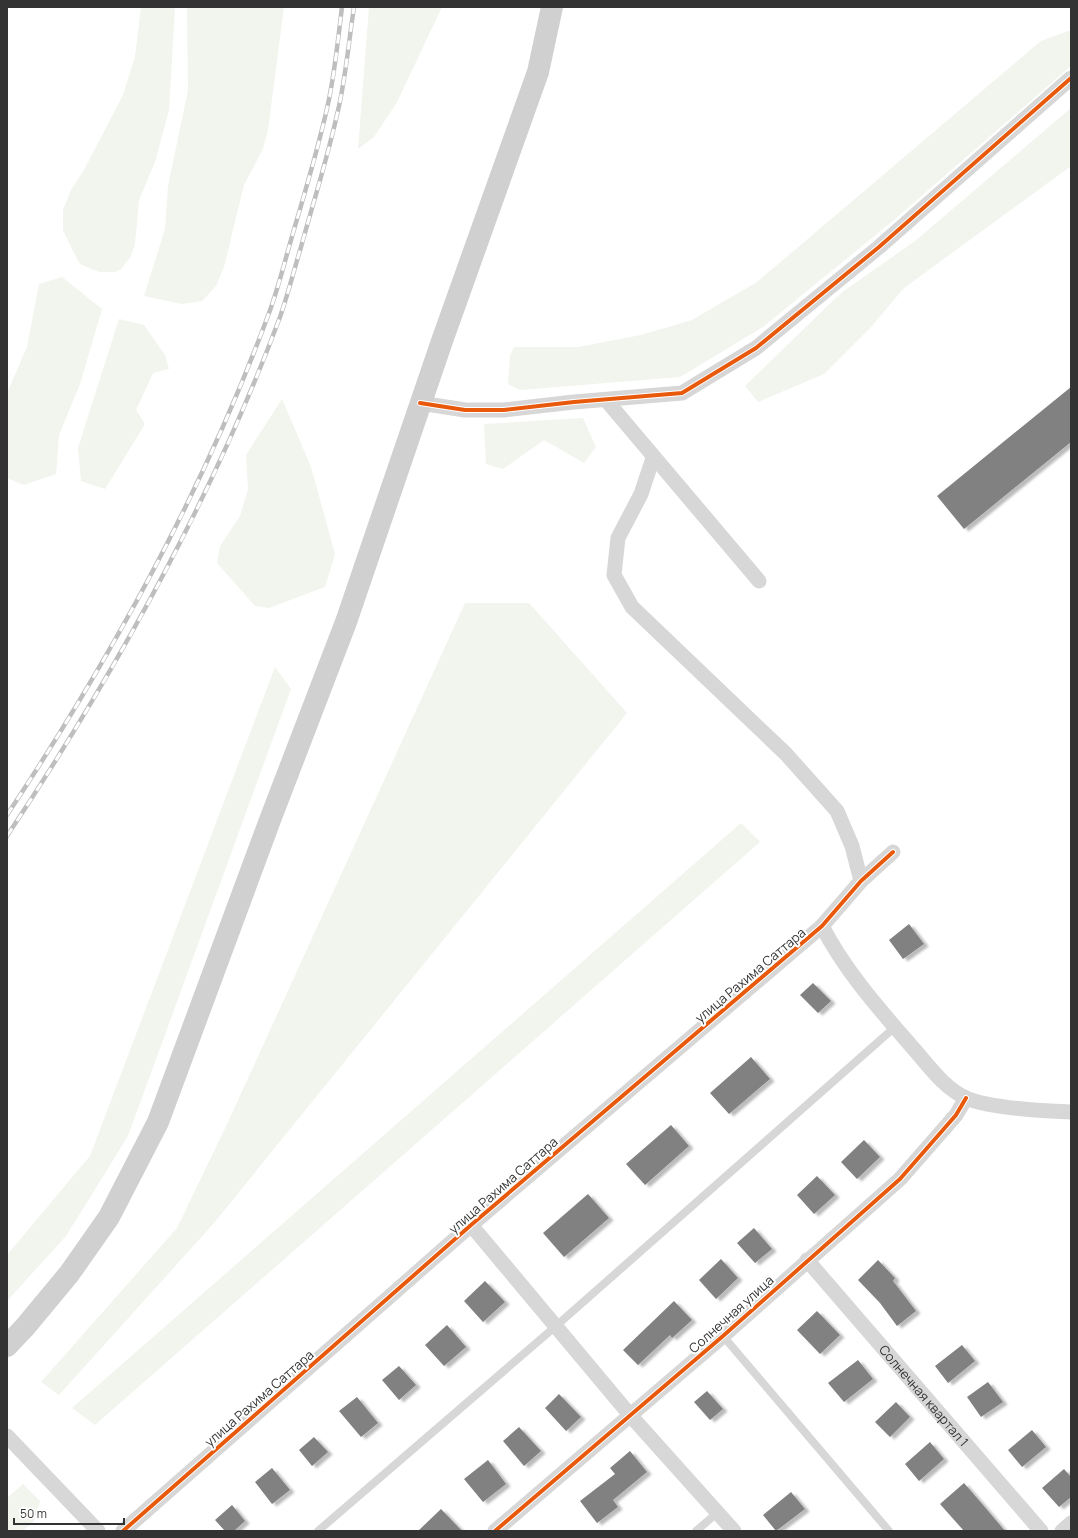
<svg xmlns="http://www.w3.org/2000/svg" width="1078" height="1538" font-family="Manrope,sans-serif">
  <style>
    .green { fill: #f1f5ed }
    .building { fill: #818181; filter: url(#shadow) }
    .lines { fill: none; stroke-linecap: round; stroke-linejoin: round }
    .service { stroke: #d7d7d7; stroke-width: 8 }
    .minor { stroke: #d7d7d7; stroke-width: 15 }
    .secondary { stroke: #d0d0d0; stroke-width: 22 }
    .rail-casing { stroke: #bebebe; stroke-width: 4.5 }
    .rail { stroke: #fff; stroke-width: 3; stroke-dasharray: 9; stroke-linecap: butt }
    .cycleway-casing { stroke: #fff; stroke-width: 6 }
    .cycleway { stroke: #e8590c; stroke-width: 4 }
    .labels { text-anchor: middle; stroke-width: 4; stroke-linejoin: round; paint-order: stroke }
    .street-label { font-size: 13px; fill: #333; stroke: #fff }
  </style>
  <defs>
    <filter id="shadow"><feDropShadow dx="4.5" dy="2.5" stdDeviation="1" flood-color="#0004"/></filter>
  </defs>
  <rect width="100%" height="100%" fill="#fff"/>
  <path class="green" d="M 141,7 L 175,7 L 169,110 L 155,162 L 139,200 L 135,244 L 130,258 L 121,269 L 115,272 L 99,272 L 80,264 L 72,249 L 63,230 L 63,210 L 71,190 L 84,170 L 123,95 L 135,57 Z
    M 187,7 L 284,7 L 268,130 L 263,149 L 244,185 L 224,267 L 216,286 L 202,301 L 182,304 L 144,296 L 165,229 L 168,186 L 188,90 Z
    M 369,7 L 442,7 L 397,102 L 374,137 L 358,149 Z
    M 1071,30 L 1071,66 L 895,219 L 763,327 L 680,377 L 520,390 L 508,384 L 510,356 L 514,347 L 578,347 L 641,335 L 692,320 L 757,282 L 1041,41 Z
    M 1071,108 L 1071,166 L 904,288 L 872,326 L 824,374 L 758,402 L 745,386 L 841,293 L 915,241 Z
    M 62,277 L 102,309 L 80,384 L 59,435 L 56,474 L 24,485 L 7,478 L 7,393 L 27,347 L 39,284 Z
    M 119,319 L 144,325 L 165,355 L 169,369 L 153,373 L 136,410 L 145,424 L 105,489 L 81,481 L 78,448 Z
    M 282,399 L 311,467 L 335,554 L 325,587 L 269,608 L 255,606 L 217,563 L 220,546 L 240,516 L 248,489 L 246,455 Z
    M 583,418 L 596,447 L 584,463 L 544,440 L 503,469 L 486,464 L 484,424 Z
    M 465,603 L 529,603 L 627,713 L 214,1223 L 59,1395 L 41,1382 L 177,1228 L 229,1120 Z
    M 275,667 L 291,689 L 128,1136 L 66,1236 L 7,1301 L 7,1255 L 90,1156 Z
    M 741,823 L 760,842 L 95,1425 L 72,1408 Z
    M 23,1484 L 40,1501 L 34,1521 L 23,1531 L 7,1531 L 7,1498 Z"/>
  <path class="building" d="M 1071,387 L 1071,442 L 964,529 L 937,496 Z
    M 909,924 L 924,944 L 903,959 L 889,940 Z
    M 813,983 L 831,1001 L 818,1013 L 800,995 Z
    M 751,1057 L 770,1079 L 729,1114 L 710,1093 Z
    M 671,1125 L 689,1146 L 645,1185 L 626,1164 Z
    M 864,1140 L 880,1157 L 857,1179 L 841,1162 Z
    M 817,1176 L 835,1195 L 814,1214 L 797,1195 Z
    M 588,1194 L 609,1218 L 564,1257 L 543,1233 Z
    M 754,1228 L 772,1249 L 755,1263 L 737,1243 Z
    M 721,1259 L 738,1278 L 716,1299 L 699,1280 Z
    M 878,1260 L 895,1278 L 893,1281 L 916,1311 L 897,1326 L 880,1303 L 858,1280 Z
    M 485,1281 L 505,1302 L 483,1322 L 464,1301 Z
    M 674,1301 L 692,1320 L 672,1338 L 670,1335 L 638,1365 L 623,1350 Z
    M 817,1311 L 840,1335 L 820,1354 L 797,1330 Z
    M 447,1325 L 466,1347 L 444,1366 L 425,1345 Z
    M 962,1345 L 975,1361 L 948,1383 L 935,1366 Z
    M 858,1360 L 873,1379 L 844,1402 L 828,1383 Z
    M 399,1366 L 416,1385 L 399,1400 L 382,1380 Z
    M 988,1382 L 1003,1402 L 981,1417 L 967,1397 Z
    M 707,1391 L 723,1409 L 710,1420 L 694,1402 Z
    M 559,1394 L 581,1417 L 566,1431 L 545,1408 Z
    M 357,1397 L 378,1423 L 361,1437 L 339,1411 Z
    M 896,1402 L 910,1417 L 890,1437 L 875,1422 Z
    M 519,1427 L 541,1451 L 524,1466 L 503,1441 Z
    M 1032,1430 L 1046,1447 L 1022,1467 L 1008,1450 Z
    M 314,1437 L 328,1452 L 312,1466 L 299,1450 Z
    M 930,1442 L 944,1459 L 919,1481 L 905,1464 Z
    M 630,1451 L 647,1472 L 613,1500 L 618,1507 L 597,1523 L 580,1501 L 615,1474 L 610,1468 Z
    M 488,1460 L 506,1484 L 483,1502 L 464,1479 Z
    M 272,1468 L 290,1490 L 272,1504 L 255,1482 Z
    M 1064,1469 L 1071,1477 L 1071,1497 L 1059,1507 L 1042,1488 Z
    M 964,1483 L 983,1505 L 1005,1531 L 964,1531 L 940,1504 Z
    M 791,1492 L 805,1509 L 776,1531 L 763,1515 Z
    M 232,1505 L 245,1521 L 234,1531 L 225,1531 L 215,1520 Z
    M 441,1509 L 462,1531 L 418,1531 Z"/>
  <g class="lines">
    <path class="service" d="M 723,1336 L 889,1531
      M 318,1531 L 556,1326 L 895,1027
      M 696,1531 L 717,1513"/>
    <g class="minor">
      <path d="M 606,400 L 759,581"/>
      <path d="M 420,403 L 465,410 L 504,410 L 574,402 L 682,393 L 756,348 L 879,247 L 1071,78"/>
      <path d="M 653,458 L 641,494 L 618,538 L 614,575 L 632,607 L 786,754 L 837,811 L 852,846 L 861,881"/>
      <path d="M 822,926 C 845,971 880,1010 913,1048 C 929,1066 944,1088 966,1098 C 989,1108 1045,1111 1071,1112"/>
      <path d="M 471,1225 L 630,1415 L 734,1531"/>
      <path id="s1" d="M 807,1260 L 1041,1531"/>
      <path d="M 7,1436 L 98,1531"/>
      <path d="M 123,1531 L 471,1225 L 822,926 L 861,881 L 893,852"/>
      <path d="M 495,1531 L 723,1336 L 900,1179 L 956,1115 L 966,1098"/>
      <path d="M 1062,1531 L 1071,1523"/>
    </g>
    <path class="secondary" d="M 7,1346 L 25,1327 L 69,1274 L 109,1217 L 158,1122 L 270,820 L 346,622 L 442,341 L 538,72 L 552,7"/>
    <defs>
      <path id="rail" d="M 7,815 C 111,658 204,490 269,313 C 278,289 284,264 291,240 C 304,195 318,150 328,104 C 335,72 338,39 342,7
        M 7,836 C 115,673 212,500 280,317 C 288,294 294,270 301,247 C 314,200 329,153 339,106 C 346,74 349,40 354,7"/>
    </defs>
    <use href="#rail" class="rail-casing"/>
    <use href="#rail" class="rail"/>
    <defs>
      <path id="cycleway" d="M 420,403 L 465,410 L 504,410 L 574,402 L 682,393 L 756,348 L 879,247 L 1071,78
        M 123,1531 L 471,1225 L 822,926 L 861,881 L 893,852
        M 495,1531 L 723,1336 L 900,1179 L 956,1115 L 966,1098"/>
    </defs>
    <use href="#cycleway" class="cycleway-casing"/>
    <use href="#cycleway" class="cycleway"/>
  </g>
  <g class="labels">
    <g class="street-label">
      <text transform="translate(750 975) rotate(-40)" y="5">улица Рахима Саттара</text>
      <text transform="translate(503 1185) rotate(-41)" y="5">улица Рахима Саттара</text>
      <text transform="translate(731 1314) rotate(-42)" y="5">Солнечная улица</text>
      <text dy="5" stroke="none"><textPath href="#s1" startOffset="179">Солнечная квартал 1</textPath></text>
      <text transform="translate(259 1398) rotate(-41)" y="5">улица Рахима Саттара</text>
    </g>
  </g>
  <rect width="1078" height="1538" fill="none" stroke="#333333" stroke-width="16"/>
  <path d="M14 1518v6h110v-6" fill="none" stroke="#333333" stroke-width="2"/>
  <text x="20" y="1518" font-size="12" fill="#333333" stroke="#ffffff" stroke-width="3" paint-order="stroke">50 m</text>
</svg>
